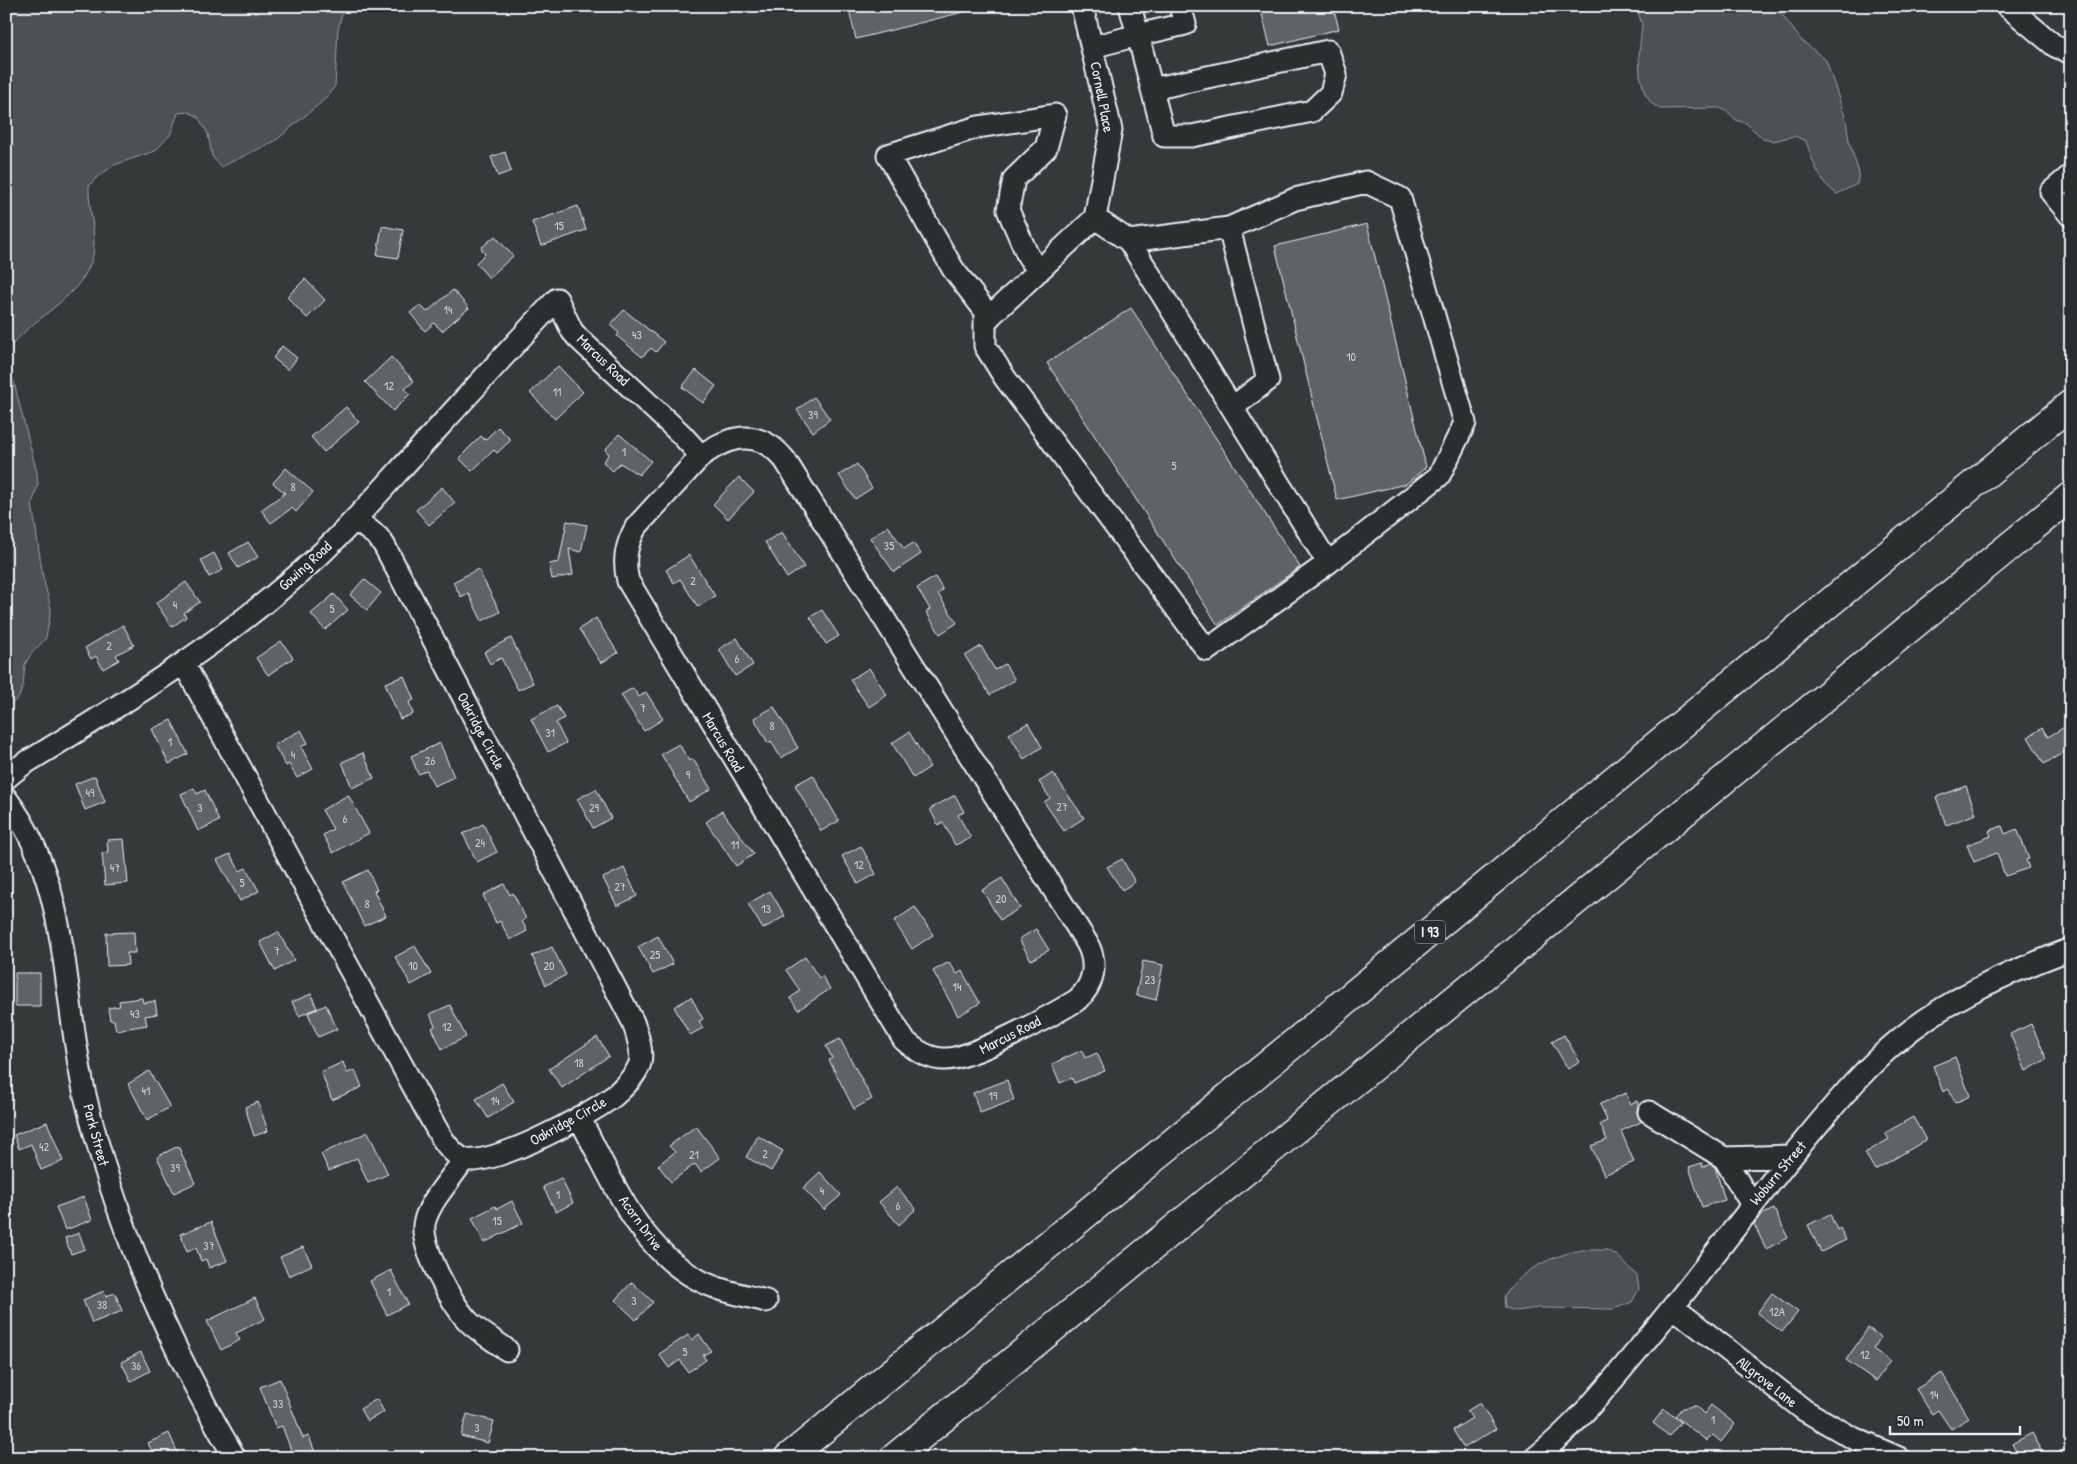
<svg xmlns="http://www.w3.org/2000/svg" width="2077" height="1464" font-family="'Patrick Hand',sans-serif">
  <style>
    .green { fill: #4d5152; stroke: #9aa1a5 }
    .building { fill: #5f6365; stroke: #e8f1f8 }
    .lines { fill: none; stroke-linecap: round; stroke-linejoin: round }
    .minor-casing { stroke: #e8f1f8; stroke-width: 25 }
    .highway-casing { stroke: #e8f1f8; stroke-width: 31 }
    .minor { stroke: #2a2d2e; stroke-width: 21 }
    .highway { stroke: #2a2d2e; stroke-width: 28 }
    .labels { text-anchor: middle; stroke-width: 4; stroke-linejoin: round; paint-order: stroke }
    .number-label { font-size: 12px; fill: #c6ced3 }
    .shield { fill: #2a2d2e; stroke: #afb6bb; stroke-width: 1 }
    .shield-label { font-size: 14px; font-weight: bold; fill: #e8f1f8 }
    .street-label { font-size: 15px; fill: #e8f1f8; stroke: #2a2d2e }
  </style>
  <rect width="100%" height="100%" fill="#35393a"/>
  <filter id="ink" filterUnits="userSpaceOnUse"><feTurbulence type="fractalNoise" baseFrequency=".02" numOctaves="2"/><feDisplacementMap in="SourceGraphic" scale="10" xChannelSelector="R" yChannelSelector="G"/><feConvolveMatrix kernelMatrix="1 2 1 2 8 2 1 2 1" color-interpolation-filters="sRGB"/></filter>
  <g filter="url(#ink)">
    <path class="green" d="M 6,6 L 344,6 L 338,29 L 335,86 L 325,99 L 275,141 L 221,167 L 212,156 L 208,134 L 198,117 L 189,112 L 178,113 L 170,135 L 155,151 L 114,165 L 96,178 L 89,186 C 88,207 97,235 93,255 C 84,296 36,315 12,345 L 9,355 L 12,375 L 37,473 L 38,484 L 32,504 L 43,577 L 51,609 L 46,638 L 31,654 L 25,664 L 23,686 L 19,697 L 6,709 Z
      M 1636,6 L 1770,6 L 1781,13 L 1801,40 L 1826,60 L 1846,120 L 1849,141 L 1859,173 L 1857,184 L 1837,194 C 1819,183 1813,161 1806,141 L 1794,136 L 1773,141 L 1763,139 L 1746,123 L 1736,120 L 1729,113 L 1720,108 L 1660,109 L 1651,103 L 1645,94 L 1640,75 L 1639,55 L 1642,24 Z
      M 1582,1250 L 1607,1250 L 1618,1256 L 1637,1276 L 1639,1289 L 1632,1302 L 1614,1309 L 1538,1308 L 1517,1311 L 1505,1308 L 1504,1297 C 1522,1269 1551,1256 1582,1250 Z"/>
    <path class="building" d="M 848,6 L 966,6 L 967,11 L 856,39 Z
      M 1260,6 L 1333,6 L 1339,29 L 1270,46 Z
      M 505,152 L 511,171 L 498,176 L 491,157 Z
      M 578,206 L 586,230 L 541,246 L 532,222 Z
      M 1367,224 L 1426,467 L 1406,484 L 1337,500 L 1275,246 Z
      M 382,226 L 403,230 L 398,258 L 377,255 Z
      M 495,236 L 513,256 L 489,278 L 476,263 L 485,254 L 481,248 Z
      M 305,279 L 325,300 L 307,318 L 287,297 Z
      M 453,290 L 469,308 L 442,331 L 434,323 L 425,331 L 410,313 L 420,305 L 427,312 Z
      M 1131,308 L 1300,567 L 1218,625 L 1047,363 Z
      M 624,310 L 664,342 L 656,352 L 651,348 L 642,357 L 617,336 L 619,333 L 610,325 Z
      M 282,346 L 297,358 L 288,370 L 273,358 Z
      M 391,357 L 414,381 L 405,389 L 410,394 L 393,411 L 365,382 Z
      M 558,366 L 583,392 L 555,419 L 530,393 Z
      M 696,370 L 716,386 L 703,403 L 682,387 Z
      M 814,397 L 830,419 L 813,432 L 797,410 Z
      M 346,407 L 359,422 L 324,452 L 311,437 Z
      M 498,427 L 511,440 L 497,453 L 494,450 L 472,471 L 459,458 L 481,436 L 485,440 Z
      M 619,434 L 651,461 L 639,475 L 620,463 L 613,471 L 603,462 L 609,454 L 605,450 Z
      M 857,464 L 872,488 L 855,499 L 839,475 Z
      M 286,468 L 313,492 L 296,512 L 292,508 L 271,523 L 261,510 L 285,493 L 273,483 Z
      M 739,477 L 754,492 L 728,519 L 713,504 Z
      M 442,487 L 455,503 L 429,525 L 416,510 Z
      M 567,521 L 587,525 L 581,552 L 569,549 L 573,575 L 552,579 L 549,564 L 559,562 Z
      M 888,526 L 904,549 L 913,543 L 921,554 L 894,572 L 870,538 Z
      M 782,532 L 804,567 L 787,578 L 765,542 Z
      M 248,542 L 258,557 L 238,568 L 229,553 Z
      M 214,553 L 223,570 L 209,577 L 201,560 Z
      M 689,555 L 715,596 L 698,607 L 680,579 L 674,583 L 666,570 Z
      M 478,569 L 500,612 L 482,621 L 468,593 L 461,597 L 453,582 Z
      M 935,577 L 943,590 L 938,594 L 957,623 L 940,634 L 926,612 L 930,609 L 917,588 Z
      M 364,579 L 381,593 L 367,610 L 350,595 Z
      M 186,582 L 200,602 L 184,613 L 186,617 L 172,627 L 156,603 Z
      M 334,594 L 348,610 L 325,630 L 311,614 Z
      M 822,610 L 839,636 L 826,644 L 810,617 Z
      M 596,618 L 618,653 L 601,663 L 579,629 Z
      M 123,625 L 134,645 L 116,655 L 119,660 L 103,669 L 96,656 L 91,659 L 85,648 Z
      M 511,638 L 533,683 L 518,690 L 501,658 L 490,664 L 484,652 Z
      M 737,638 L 753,665 L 735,676 L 719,649 Z
      M 281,641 L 293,658 L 268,675 L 256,658 Z
      M 981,646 L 995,670 L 1005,664 L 1015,680 L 990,695 L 965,656 Z
      M 869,668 L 887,695 L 869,707 L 850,680 Z
      M 404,676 L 414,700 L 409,702 L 413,714 L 400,719 L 385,683 Z
      M 633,688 L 639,697 L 646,692 L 663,719 L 644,731 L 621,695 Z
      M 557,706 L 564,718 L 556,723 L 566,743 L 548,752 L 531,719 Z
      M 774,707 L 798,748 L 781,758 L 771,741 L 768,743 L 754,718 Z
      M 171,720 L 188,754 L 169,764 L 152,729 Z
      M 1028,723 L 1042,747 L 1024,759 L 1009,734 Z
      M 2071,723 L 2071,748 L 2044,764 L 2028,737 L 2042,728 L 2048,737 Z
      M 301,730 L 308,743 L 301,747 L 313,769 L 297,778 L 289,764 L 286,766 L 274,745 Z
      M 909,732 L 930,767 L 913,778 L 892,743 Z
      M 440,743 L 454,777 L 434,786 L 427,771 L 418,774 L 411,756 Z
      M 679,744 L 689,761 L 693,759 L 711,789 L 689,802 L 661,754 Z
      M 363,753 L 374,778 L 352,788 L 342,762 Z
      M 1053,773 L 1084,818 L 1064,831 L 1044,802 L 1050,798 L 1039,782 Z
      M 813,775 L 839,821 L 821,831 L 795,785 Z
      M 95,776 L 105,802 L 85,810 L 75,784 Z
      M 1966,786 L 1976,814 L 1946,825 L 1936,797 Z
      M 194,788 L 197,794 L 205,790 L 219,821 L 198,831 L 181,794 Z
      M 596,789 L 611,818 L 593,828 L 577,799 Z
      M 348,795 L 369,833 L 333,853 L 323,835 L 333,829 L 322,810 Z
      M 955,795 L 964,812 L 958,815 L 971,838 L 955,845 L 943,822 L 938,825 L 930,809 Z
      M 722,811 L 754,854 L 736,866 L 706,822 Z
      M 483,824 L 497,852 L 477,862 L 463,834 Z
      M 2002,826 L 2005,834 L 2017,829 L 2029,859 L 2026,860 L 2029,868 L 2005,876 L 1997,853 L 1974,862 L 1967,845 L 1991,836 L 1989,831 Z
      M 124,839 L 128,883 L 105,885 L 102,853 L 108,852 L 107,840 Z
      M 861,846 L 876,874 L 858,884 L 842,856 Z
      M 230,854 L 240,871 L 246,868 L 259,891 L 240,901 L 217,860 Z
      M 1122,859 L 1135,882 L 1122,890 L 1107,867 Z
      M 624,868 L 637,896 L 617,906 L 603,878 Z
      M 368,870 L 377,890 L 374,891 L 386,916 L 364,926 L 343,882 Z
      M 1002,878 L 1020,908 L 1000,920 L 982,890 Z
      M 504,884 L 510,895 L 513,893 L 526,919 L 522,921 L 527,931 L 510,940 L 500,921 L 496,923 L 483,895 Z
      M 770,891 L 785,916 L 763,929 L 748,904 Z
      M 915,907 L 933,935 L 912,949 L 894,921 Z
      M 1036,929 L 1049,950 L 1031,960 L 1019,939 Z
      M 134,932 L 135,953 L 127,953 L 128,965 L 107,966 L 106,933 Z
      M 278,932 L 294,960 L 275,971 L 260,942 Z
      M 658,936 L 673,964 L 653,974 L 638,947 Z
      M 415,946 L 431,974 L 411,985 L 395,957 Z
      M 552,947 L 566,975 L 546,985 L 532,956 Z
      M 805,957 L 819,978 L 822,976 L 830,989 L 798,1010 L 790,998 L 800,991 L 786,970 Z
      M 1143,961 L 1163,965 L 1156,1000 L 1136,995 Z
      M 949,962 L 957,974 L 962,971 L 980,1003 L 958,1016 L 933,971 Z
      M 15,973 L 40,973 L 40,1006 L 15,1006 Z
      M 311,994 L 317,1008 L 299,1016 L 292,1002 Z
      M 691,997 L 703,1019 L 699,1021 L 703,1028 L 690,1035 L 674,1007 Z
      M 142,998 L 143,1003 L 155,1001 L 157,1014 L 145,1016 L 147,1025 L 116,1030 L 114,1020 L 110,1020 L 108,1008 L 120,1006 L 119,1001 Z
      M 326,1005 L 337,1029 L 318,1037 L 308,1013 Z
      M 450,1005 L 466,1037 L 442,1049 L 432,1028 L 435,1026 L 430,1014 Z
      M 2031,1024 L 2047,1059 L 2026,1071 L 2010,1034 Z
      M 1564,1035 L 1580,1062 L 1568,1069 L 1552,1042 Z
      M 597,1037 L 609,1056 L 562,1088 L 549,1069 Z
      M 840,1039 L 872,1099 L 854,1109 L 829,1060 L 832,1058 L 826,1046 Z
      M 1082,1050 L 1085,1058 L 1097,1053 L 1105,1071 L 1074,1083 L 1072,1078 L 1060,1083 L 1052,1064 Z
      M 1955,1057 L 1970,1096 L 1955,1103 L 1949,1089 L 1943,1092 L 1933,1066 Z
      M 343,1062 L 347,1073 L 355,1070 L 362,1087 L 332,1100 L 321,1072 Z
      M 149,1071 L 170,1107 L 147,1120 L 128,1084 Z
      M 1007,1080 L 1014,1100 L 980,1113 L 973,1093 Z
      M 502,1083 L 514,1102 L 488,1118 L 476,1099 Z
      M 1626,1093 L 1630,1104 L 1637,1101 L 1638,1105 L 1637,1112 L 1641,1122 L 1621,1131 L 1634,1162 L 1604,1175 L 1591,1146 L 1607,1140 L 1600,1124 L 1607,1121 L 1600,1104 Z
      M 258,1102 L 268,1131 L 254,1136 L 245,1107 Z
      M 1913,1117 L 1926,1140 L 1875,1170 L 1865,1153 L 1889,1139 L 1885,1133 Z
      M 47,1122 L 63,1161 L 41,1170 L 31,1144 L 19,1149 L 14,1135 Z
      M 696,1126 L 720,1158 L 701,1172 L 695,1164 L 671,1182 L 658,1165 L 675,1152 L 669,1146 Z
      M 368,1132 L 388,1174 L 368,1183 L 357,1158 L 329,1171 L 321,1154 Z
      M 758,1136 L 783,1151 L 771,1171 L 746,1157 Z
      M 178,1146 L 195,1183 L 174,1193 L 157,1157 Z
      M 1702,1163 L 1703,1167 L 1710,1164 L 1715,1167 L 1725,1200 L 1702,1207 L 1689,1167 Z
      M 820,1172 L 841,1195 L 824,1210 L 803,1188 Z
      M 561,1178 L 573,1203 L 556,1212 L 543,1187 Z
      M 897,1187 L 916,1209 L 899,1225 L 879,1202 Z
      M 84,1197 L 92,1220 L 65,1230 L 56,1207 Z
      M 512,1201 L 523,1223 L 484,1243 L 472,1218 L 495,1206 L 497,1209 Z
      M 1774,1209 L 1788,1238 L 1766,1249 L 1754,1224 L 1761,1215 Z
      M 1830,1214 L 1837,1230 L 1840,1228 L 1846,1240 L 1821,1252 L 1808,1225 Z
      M 211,1222 L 227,1261 L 209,1268 L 206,1259 L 201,1261 L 196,1248 L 187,1252 L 180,1234 Z
      M 79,1233 L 85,1249 L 71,1254 L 65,1238 Z
      M 303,1247 L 312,1265 L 289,1276 L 280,1257 Z
      M 391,1270 L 408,1304 L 387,1315 L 370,1281 Z
      M 632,1282 L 653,1302 L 636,1320 L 615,1300 Z
      M 104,1291 L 106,1296 L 115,1293 L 122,1311 L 92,1323 L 83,1300 Z
      M 1772,1293 L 1798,1312 L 1782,1332 L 1757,1313 Z
      M 255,1298 L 265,1319 L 236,1333 L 240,1340 L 221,1350 L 207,1321 Z
      M 1868,1328 L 1881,1337 L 1873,1349 L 1890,1361 L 1876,1381 L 1846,1360 Z
      M 699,1334 L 711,1351 L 703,1355 L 706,1360 L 688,1372 L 680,1360 L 669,1368 L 659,1354 L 688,1335 L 692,1340 Z
      M 141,1352 L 150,1371 L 131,1381 L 121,1362 Z
      M 1942,1373 L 1969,1418 L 1951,1429 L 1938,1410 L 1932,1414 L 1916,1389 Z
      M 280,1379 L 303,1438 L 309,1436 L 317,1458 L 294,1458 L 282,1426 L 276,1428 L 260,1387 Z
      M 377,1399 L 384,1412 L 367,1421 L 360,1409 Z
      M 1480,1403 L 1496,1429 L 1464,1448 L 1453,1430 L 1472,1418 L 1467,1411 Z
      M 1711,1405 L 1735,1424 L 1721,1442 L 1713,1435 L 1707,1441 L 1675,1416 L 1682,1408 L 1696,1406 L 1704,1414 Z
      M 1664,1409 L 1681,1422 L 1669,1436 L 1653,1423 Z
      M 467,1414 L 494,1421 L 488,1443 L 461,1436 Z
      M 169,1433 L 180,1458 L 155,1458 L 148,1443 Z
      M 2032,1433 L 2046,1458 L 2020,1458 L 2012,1444 Z"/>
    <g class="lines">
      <defs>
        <path id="minor" d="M 1082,6 L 1111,130 L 1095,218
          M 2007,6 L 2055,46 L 2071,53
          M 1092,47 L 1138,35 L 1130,6
          M 1152,89 L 1328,51 L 1336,74 L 1331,93 L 1312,111 L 1192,136 L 1164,136 L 1138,35 L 1185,24 L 1180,6
          M 2071,175 L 2051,192 L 2071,216
          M 1095,218 L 1129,241 L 1328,563 L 1207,650 L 1005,378 L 985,346 L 985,321 Z
          M 1229,228 L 1295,199 L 1366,182 L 1400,198 L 1465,423 L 1439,476 L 1328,563
          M 1129,241 L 1229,228 L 1268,380 L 1233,407
          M 990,317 L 953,269 L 888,155 L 978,127 L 1055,115 L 1046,148 L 1014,179 L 1008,210 L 1028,256 L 1039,271
          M 184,664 L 436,1128 C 442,1139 451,1153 463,1159 C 490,1169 591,1114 614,1096 C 623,1088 636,1076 640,1063 C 643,1050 637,1034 633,1022 L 384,545 L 378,537 L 355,519
          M 6,778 L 22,765 C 123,704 225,642 312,562 C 343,534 371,502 398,472 C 451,414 503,356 557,299 L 572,331 L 578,338 L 681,434 L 701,456 L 636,527 C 626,545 623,561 628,581 L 904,1040 C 915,1050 928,1059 944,1059 C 968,1061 1053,1015 1077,1000 C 1094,985 1098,964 1087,943 L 785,460 C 759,428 730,435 701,456
          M 6,798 C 71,884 62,996 85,1095 C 115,1222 169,1346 235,1458
          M 1649,1112 L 1724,1158 L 1792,1156
          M 579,1117 C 610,1175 636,1246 697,1279 C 718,1291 744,1295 766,1301
          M 1724,1158 L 1752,1205
          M 464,1159 C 452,1178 432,1198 425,1220 C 417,1243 453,1307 470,1323 C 481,1333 495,1341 507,1350
          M 1673,1307 L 1804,1410 L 1851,1437 L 1899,1458
          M 1535,1458 C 1578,1424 1611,1382 1646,1340 C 1704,1270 1757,1197 1815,1128 C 1842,1096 1869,1064 1901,1038 C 1952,996 2010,972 2071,949"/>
        <path id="highway" d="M 788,1458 L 1415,944 L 2071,404
          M 894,1458 L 2071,496"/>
      </defs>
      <use href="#minor" class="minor-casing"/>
      <use href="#highway" class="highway-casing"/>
      <use href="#minor" class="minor"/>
      <use href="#highway" class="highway"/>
    </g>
  </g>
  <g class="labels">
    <g class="number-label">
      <text x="559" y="230">15</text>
      <text x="448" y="314">14</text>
      <text x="637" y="339">43</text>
      <text x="1351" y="361">10</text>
      <text x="389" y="390">12</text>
      <text x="557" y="396">11</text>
      <text x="813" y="419">39</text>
      <text x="624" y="456">1</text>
      <text x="1174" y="470">5</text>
      <text x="293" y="491">8</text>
      <text x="889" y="550">35</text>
      <text x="693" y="585">2</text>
      <text x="175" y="609">4</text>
      <text x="332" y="613">5</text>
      <text x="109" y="650">2</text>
      <text x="737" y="663">6</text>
      <text x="643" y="712">7</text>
      <text x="772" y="730">8</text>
      <text x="550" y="737">31</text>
      <text x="170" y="746">1</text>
      <text x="293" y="759">4</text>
      <text x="430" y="765">26</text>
      <text x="688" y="779">9</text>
      <text x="90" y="797">49</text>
      <text x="1062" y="811">27</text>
      <text x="200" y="812">3</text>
      <text x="594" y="812">29</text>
      <text x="345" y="823">6</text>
      <text x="480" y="847">24</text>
      <text x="735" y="849">11</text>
      <text x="859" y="869">12</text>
      <text x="115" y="872">47</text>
      <text x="242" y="887">5</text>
      <text x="620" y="891">27</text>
      <text x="1001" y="903">20</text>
      <text x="367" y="908">8</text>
      <text x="766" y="913">13</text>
      <text x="277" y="955">7</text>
      <text x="655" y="959">25</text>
      <text x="413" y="970">10</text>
      <text x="549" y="970">20</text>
      <text x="1150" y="984">23</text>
      <text x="957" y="991">14</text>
      <text x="135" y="1018">43</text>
      <text x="447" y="1031">12</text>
      <text x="579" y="1067">18</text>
      <text x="146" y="1095">41</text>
      <text x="993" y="1100">19</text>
      <text x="495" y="1105">14</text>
      <text x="44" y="1151">42</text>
      <text x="765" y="1158">2</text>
      <text x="694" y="1159">21</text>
      <text x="175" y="1172">39</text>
      <text x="822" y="1195">4</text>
      <text x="558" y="1199">1</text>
      <text x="898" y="1210">6</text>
      <text x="497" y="1225">15</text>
      <text x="209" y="1250">37</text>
      <text x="389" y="1296">1</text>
      <text x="634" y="1305">3</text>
      <text x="102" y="1309">38</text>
      <text x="1777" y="1316">12A</text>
      <text x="685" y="1356">5</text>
      <text x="1865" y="1359">12</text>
      <text x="136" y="1370">36</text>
      <text x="1934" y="1399">14</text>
      <text x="278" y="1408">33</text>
      <text x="1713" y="1424">1</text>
      <text x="477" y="1432">3</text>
    </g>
    <rect class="shield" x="1415" y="920.5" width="30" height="23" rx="4"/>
    <g class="shield-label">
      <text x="1430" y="937">I 93</text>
    </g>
    <g class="street-label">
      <text transform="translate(1102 97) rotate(79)" y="5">Cornell Place</text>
      <text transform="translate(603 360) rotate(44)" y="5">Marcus Road</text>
      <text transform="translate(305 566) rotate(-42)" y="5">Gowing Road</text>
      <text transform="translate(481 731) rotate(62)" y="5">Oakridge Circle</text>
      <text transform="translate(723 742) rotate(59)" y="5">Marcus Road</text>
      <text transform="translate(1010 1035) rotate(-27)" y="5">Marcus Road</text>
      <text transform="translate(568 1121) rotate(-29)" y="5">Oakridge Circle</text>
      <text transform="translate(96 1135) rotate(75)" y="5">Park Street</text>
      <text transform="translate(1778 1173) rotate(-50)" y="5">Woburn Street</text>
      <text transform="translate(641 1223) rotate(54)" y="5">Acorn Drive</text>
      <text transform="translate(1767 1382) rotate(38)" y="5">Allgrove Lane</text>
    </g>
  </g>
  <rect width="2077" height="1464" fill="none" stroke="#2a2d2e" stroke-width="25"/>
  <rect x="12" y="12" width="2052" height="1439" fill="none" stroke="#e8f1f8" stroke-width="2" filter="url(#ink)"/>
  <path d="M1890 1426v8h130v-8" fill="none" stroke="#e8f1f8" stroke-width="2.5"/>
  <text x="1897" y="1426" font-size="15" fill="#e8f1f8" stroke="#2a2d2e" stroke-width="4" paint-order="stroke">50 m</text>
</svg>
